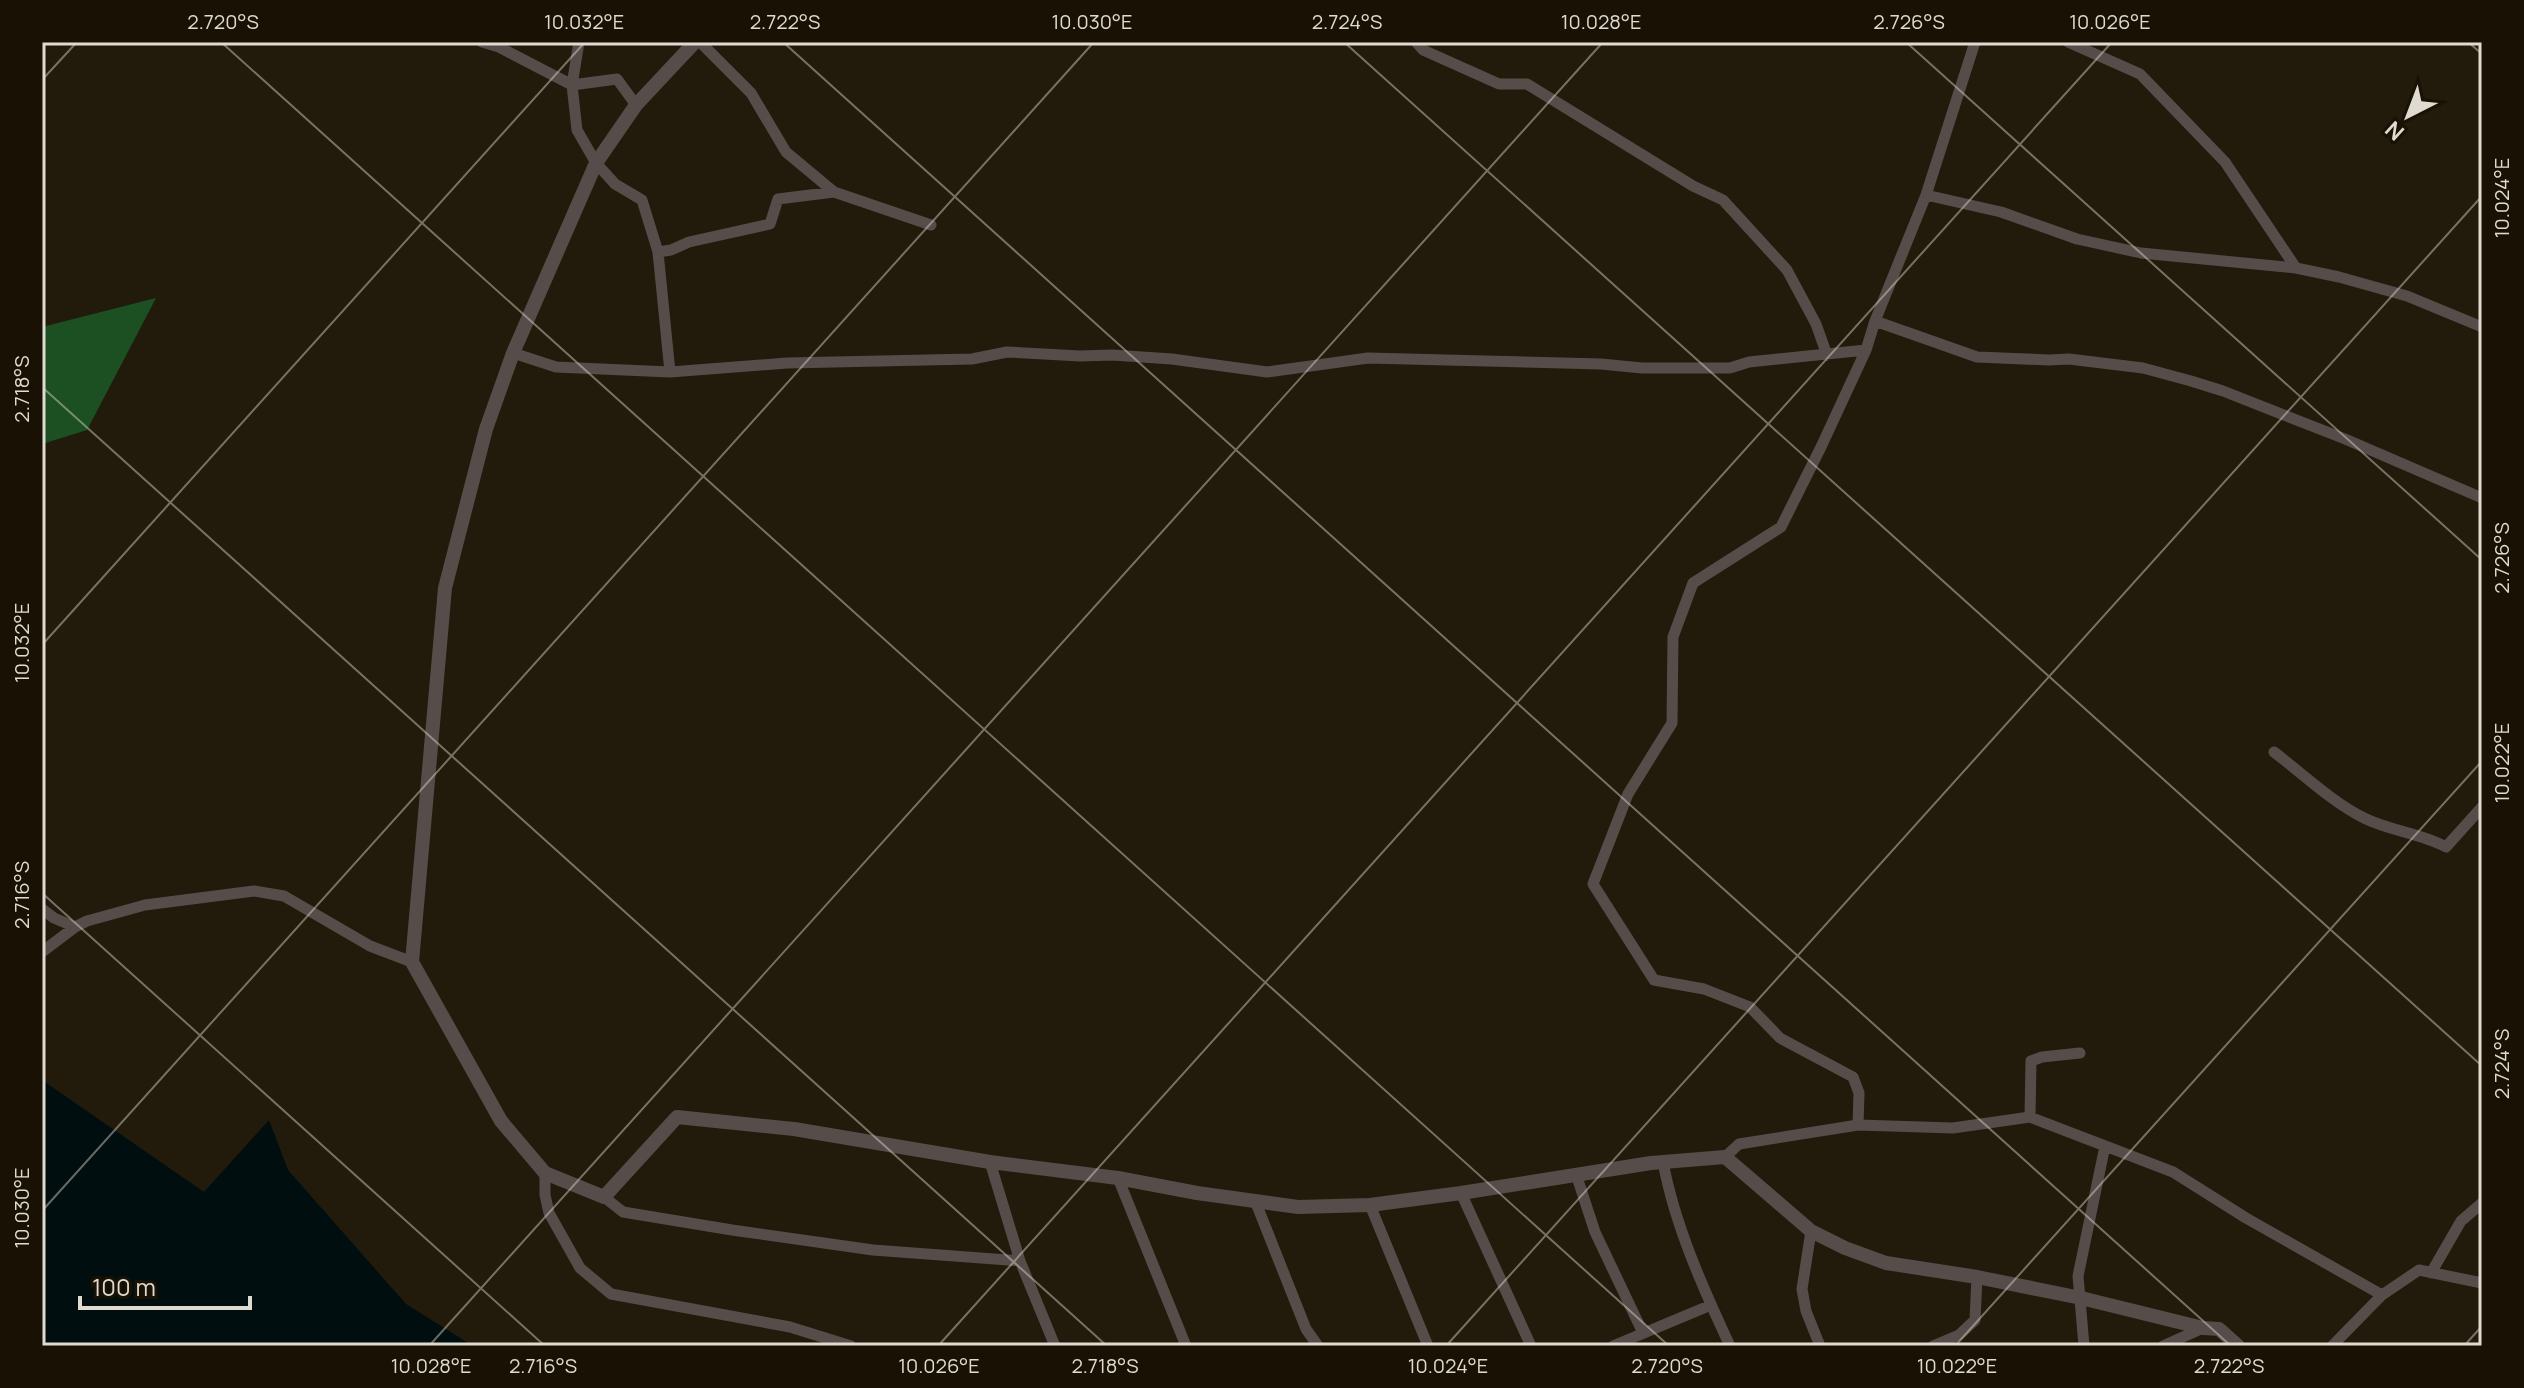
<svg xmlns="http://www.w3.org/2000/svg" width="2524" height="1388" font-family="Manrope,sans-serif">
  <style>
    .green { fill: #1c5022 }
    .water { fill: #010e0f }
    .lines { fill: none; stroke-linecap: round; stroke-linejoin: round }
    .minor { stroke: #564d4a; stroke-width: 11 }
    .tertiary { stroke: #564d4a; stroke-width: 14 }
    .ticks { fill: none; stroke: #dfdbd0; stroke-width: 2; stroke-opacity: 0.45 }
    .neatline { fill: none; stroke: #dfdbd0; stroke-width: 3 }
    .ticks-label { font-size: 20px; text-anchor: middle; fill: #dfdbd0 }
  </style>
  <rect width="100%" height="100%" fill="#221b0b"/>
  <path class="green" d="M 156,298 L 87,430 L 42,444 L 42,327 Z"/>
  <path class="water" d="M 42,1080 L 204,1192 L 269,1120 L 288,1170 L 406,1304 L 473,1346 L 42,1346 Z"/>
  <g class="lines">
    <path class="minor" d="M 482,42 L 499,47 L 572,85 L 617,79 L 636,105
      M 579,42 L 572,85 L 577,130 L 596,163 L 615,184 L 642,200 L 658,252 L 670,372
      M 700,42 L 751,93 L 786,152 L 834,192 L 931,225
      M 1416,42 L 1423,50 L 1499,84 L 1527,84 L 1693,186 L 1723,200 L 1787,270 L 1816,324 L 1827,355
      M 2068,42 L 2140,74 L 2225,162 L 2296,268
      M 1926,195 L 2001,212 L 2077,239 L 2141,253 L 2296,268 L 2339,277 L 2407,296 L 2482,327
      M 658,252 L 671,250 L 689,242 L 770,224 L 778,199 L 834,192
      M 1875,321 L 1977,357 L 2049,360 L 2069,359 L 2143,368 L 2191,381 L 2223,391 L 2345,439 L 2482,498
      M 513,353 L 556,367 L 670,372 L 787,363 L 972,359 L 1007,352 L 1080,356 L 1112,355 L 1172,359 L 1267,372 L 1368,358 L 1601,364 L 1642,368 L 1730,368 L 1749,362 L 1866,350
      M 2274,752 C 2303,774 2332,802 2364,818 C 2390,831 2420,833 2446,847 L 2482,807
      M 42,909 L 54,918 L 75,927
      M 42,952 L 75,927 L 87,921 L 145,905 L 254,891 L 284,896 L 370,946 L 412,962
      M 2030,1117 L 2031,1061 L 2042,1057 L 2080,1053
      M 1858,1125 L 1859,1093 L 1853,1077 L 1780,1038 L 1750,1007 L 1704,989 L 1654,980 L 1593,884 L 1628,794 L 1672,723 L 1673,637 L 1693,583 L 1781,527 L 1821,447 L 1866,350 L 1875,321 L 1926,195 L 1975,42
      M 1725,1157 L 1739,1144 L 1858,1125 L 1953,1128 L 2030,1117 L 2173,1172 L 2246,1218 L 2382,1295
      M 990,1162 L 1020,1261
      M 1663,1162 C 1675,1226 1703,1288 1730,1346
      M 545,1173 L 545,1195 L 549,1213 L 580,1268 L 611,1294 L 790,1327 L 851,1346
      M 1576,1174 L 1595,1232 L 1643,1333
      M 1118,1178 L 1186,1346
      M 1461,1193 L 1531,1346
      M 604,1197 L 623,1212 L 732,1230 L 873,1250 L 1020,1261 L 1055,1346
      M 1256,1203 L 1306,1329 L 1318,1346
      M 1370,1205 L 1428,1346
      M 1811,1231 L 1802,1289 L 1806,1311 L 1820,1346
      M 2431,1273 L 2461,1221 L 2482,1203
      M 1613,1346 L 1711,1305
      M 1933,1346 L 1959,1335 L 1975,1320 L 1977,1277
      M 2084,1346 L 2078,1276 L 2105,1146
      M 2163,1346 L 2203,1328
      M 2332,1346 L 2382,1295 L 2419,1270 L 2482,1283"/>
    <path class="tertiary" d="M 695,42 L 636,105 L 596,163 L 513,353 L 486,429 L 445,588 L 412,962 L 501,1121 L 545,1173 L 604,1197 L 677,1117 L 794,1129 L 990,1162 L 1118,1178 L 1197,1193 L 1298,1207 L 1370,1205 L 1461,1193 L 1651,1163 L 1725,1157 L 1811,1231 L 1845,1248 L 1886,1263 L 1977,1277 L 2081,1298 L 2203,1328 L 2219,1329 L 2238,1346"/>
  </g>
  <path class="ticks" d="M 221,42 L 1669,1346M 783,42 L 2231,1346M 1344,42 L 2482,1066M 1906,42 L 2482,560M 2468,42 L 2482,54M 42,80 L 77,42M 42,387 L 1107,1346M 42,645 L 585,42M 42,893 L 545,1346M 42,1211 L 1094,42M 429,1346 L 1603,42M 938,1346 L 2112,42M 1446,1346 L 2482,196M 1955,1346 L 2482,761M 2464,1346 L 2482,1326"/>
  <rect width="2524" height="1388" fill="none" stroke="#191204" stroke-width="88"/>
  <g transform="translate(2408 116) rotate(222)" stroke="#191204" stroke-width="6" paint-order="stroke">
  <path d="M0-6L14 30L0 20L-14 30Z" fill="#dfdbd0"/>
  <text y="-12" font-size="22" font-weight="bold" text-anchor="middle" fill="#dfdbd0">N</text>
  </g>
  <path d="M80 1296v12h170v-12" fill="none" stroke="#dfdbd0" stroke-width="4"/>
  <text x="92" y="1296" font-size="24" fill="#dfdbd0" stroke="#191204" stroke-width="6" paint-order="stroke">100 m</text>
  <rect x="44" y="44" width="2436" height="1300" class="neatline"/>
  <g class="ticks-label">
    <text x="223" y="29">2.720°S</text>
    <text x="584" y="29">10.032°E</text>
    <text x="785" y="29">2.722°S</text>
    <text x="1092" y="29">10.030°E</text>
    <text x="1347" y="29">2.724°S</text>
    <text x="1601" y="29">10.028°E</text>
    <text x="1909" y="29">2.726°S</text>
    <text x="2110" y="29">10.026°E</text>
    <text transform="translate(2502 198) rotate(-90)" y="7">10.024°E</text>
    <text transform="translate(22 389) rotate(-90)" y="7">2.718°S</text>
    <text transform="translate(2502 558) rotate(-90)" y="7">2.726°S</text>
    <text transform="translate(22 643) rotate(-90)" y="7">10.032°E</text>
    <text transform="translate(2502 763) rotate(-90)" y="7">10.022°E</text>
    <text transform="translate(22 895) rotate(-90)" y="7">2.716°S</text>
    <text transform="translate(2502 1064) rotate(-90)" y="7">2.724°S</text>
    <text transform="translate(22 1208) rotate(-90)" y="7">10.030°E</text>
    <text x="431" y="1373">10.028°E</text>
    <text x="543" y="1373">2.716°S</text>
    <text x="939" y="1373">10.026°E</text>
    <text x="1105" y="1373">2.718°S</text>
    <text x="1448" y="1373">10.024°E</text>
    <text x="1667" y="1373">2.720°S</text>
    <text x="1957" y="1373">10.022°E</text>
    <text x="2229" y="1373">2.722°S</text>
  </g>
</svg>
